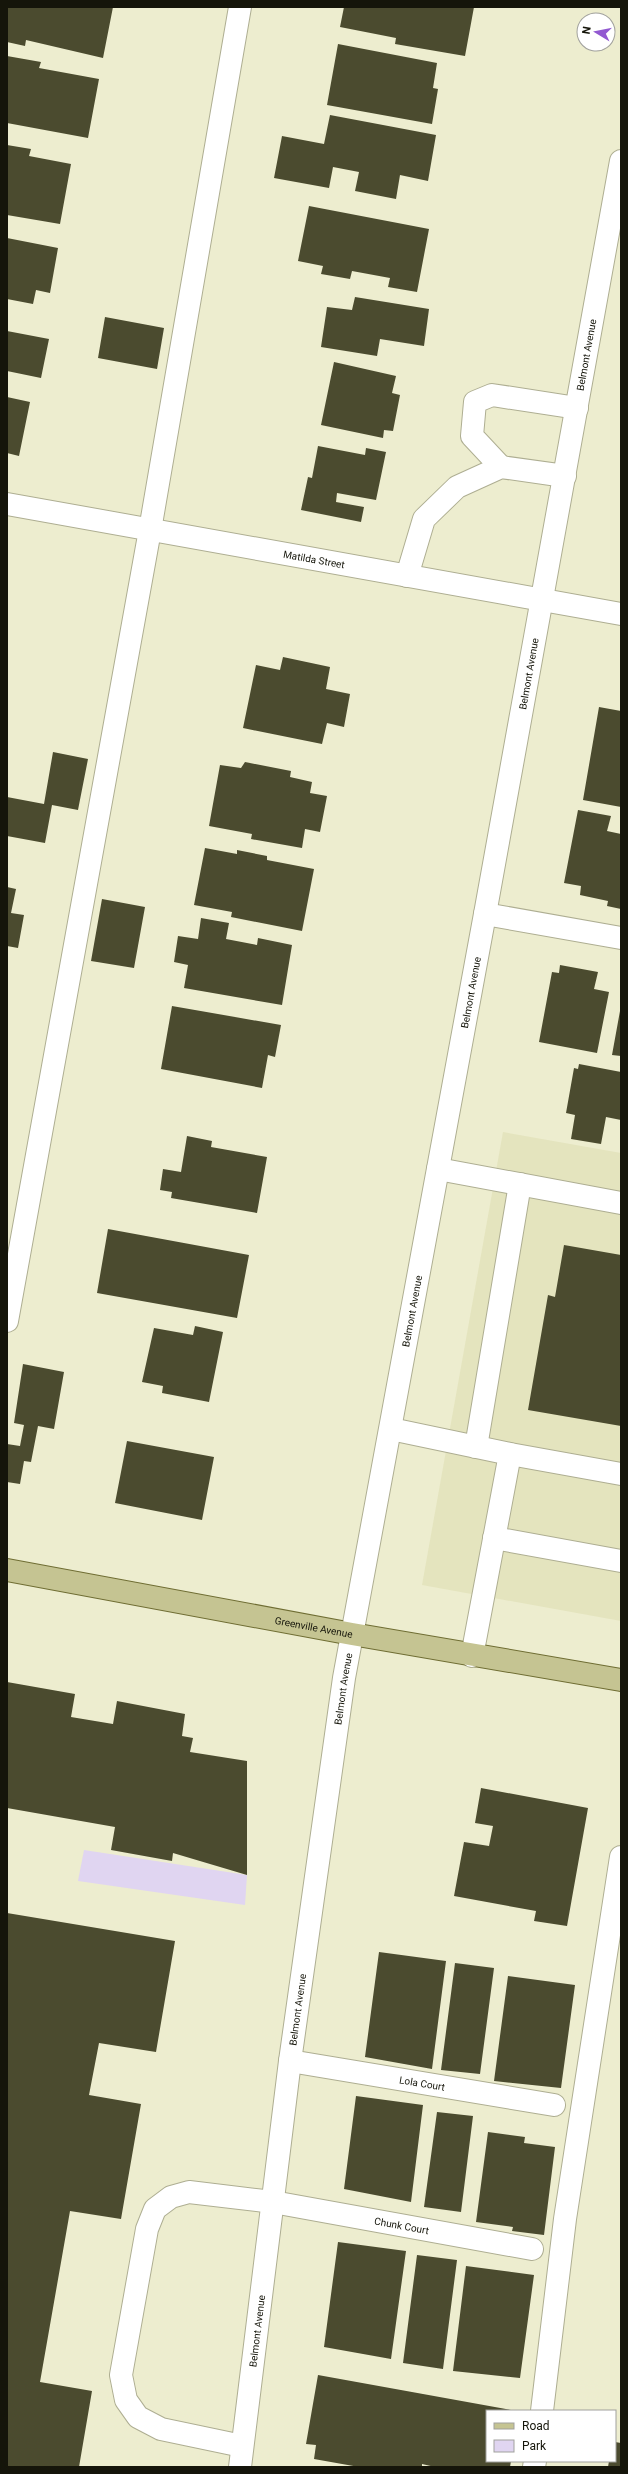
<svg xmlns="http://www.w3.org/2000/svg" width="628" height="2474" font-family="Roboto,sans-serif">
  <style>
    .built { fill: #e4e4be }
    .green { fill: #e0d5f1 }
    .building { fill: #4b4b2f }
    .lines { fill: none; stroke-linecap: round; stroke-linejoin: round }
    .minor-casing { stroke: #aeae92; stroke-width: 24 }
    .major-casing { stroke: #6f6d33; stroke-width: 24 }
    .minor { stroke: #fff; stroke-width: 22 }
    .major { stroke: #c5c492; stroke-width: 22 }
    .labels { text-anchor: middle; stroke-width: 4; stroke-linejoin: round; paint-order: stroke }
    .street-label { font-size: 10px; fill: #15150a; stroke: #fff }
  </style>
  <rect width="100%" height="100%" fill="#ededcf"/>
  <path class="built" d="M 503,1132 L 621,1153 L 621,1621 L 422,1585 Z"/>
  <path class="green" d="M 84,1850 L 247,1875 L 245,1905 L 78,1881 Z"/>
  <path class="building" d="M 7,7 L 113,7 L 103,58 L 26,40 L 25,46 L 7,42 Z
    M 344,7 L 474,7 L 465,56 L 395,44 L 396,38 L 340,27 Z
    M 338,44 L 437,63 L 433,88 L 438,89 L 432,124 L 327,105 Z
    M 7,56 L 41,62 L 39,68 L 99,79 L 88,138 L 7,123 Z
    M 330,115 L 436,135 L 428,181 L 400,175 L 396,199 L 355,191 L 359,172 L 333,167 L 329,188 L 274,178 L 282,136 L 324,144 Z
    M 7,145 L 31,149 L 29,156 L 71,164 L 60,224 L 7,215 Z
    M 309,206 L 429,229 L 417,292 L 388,287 L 390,278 L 352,271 L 350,279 L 321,274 L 323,266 L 298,261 Z
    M 7,238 L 58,248 L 50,293 L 36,290 L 33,304 L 7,299 Z
    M 355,297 L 429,309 L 424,346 L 380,339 L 377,356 L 321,347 L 327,307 L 352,310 Z
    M 105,317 L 164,328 L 157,369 L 98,358 Z
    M 7,331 L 49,339 L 41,378 L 7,371 Z
    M 334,362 L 396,376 L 392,393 L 400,395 L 393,431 L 384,430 L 383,438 L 321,425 Z
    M 7,397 L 30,402 L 19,456 L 7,453 Z
    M 318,446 L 365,455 L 366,448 L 386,452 L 376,500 L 337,493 L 336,502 L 364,507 L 361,522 L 301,510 L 308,477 L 312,478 Z
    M 283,657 L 330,667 L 326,689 L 350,694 L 344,727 L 327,723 L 322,744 L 243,728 L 256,665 L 280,670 Z
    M 599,707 L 621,711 L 621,807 L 583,800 Z
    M 53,752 L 88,759 L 78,810 L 52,805 L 45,843 L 7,836 L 7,797 L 44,804 Z
    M 245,762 L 291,771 L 290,777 L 312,782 L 310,793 L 327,796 L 320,832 L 305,829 L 302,848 L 251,839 L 252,834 L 209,826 L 220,765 L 241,768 Z
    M 578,810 L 611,816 L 607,831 L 621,834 L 621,909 L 607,906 L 608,901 L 580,895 L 581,886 L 564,883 Z
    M 205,848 L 237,854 L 237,850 L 267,856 L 267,860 L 314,869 L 302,931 L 231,917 L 232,912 L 194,905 Z
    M 7,887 L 16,889 L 11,913 L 24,915 L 18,948 L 7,946 Z
    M 102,899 L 145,907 L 134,968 L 91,961 Z
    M 201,918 L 229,923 L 226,939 L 257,945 L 258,938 L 292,945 L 282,1005 L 184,988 L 188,965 L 174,962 L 178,936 L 198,939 Z
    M 560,965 L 598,972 L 594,989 L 609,992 L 597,1053 L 539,1042 L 552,972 L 559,973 Z
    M 172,1006 L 281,1025 L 275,1057 L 268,1055 L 262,1088 L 161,1069 Z
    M 620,1011 L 621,1011 L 621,1056 L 612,1055 Z
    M 579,1064 L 621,1072 L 621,1120 L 606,1117 L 601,1144 L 571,1139 L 575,1115 L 566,1113 L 574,1068 L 578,1069 Z
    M 187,1136 L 212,1141 L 211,1147 L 267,1157 L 257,1213 L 171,1198 L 172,1192 L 160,1190 L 163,1169 L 181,1172 Z
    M 108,1229 L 249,1255 L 237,1318 L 97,1293 Z
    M 564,1245 L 621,1255 L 621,1426 L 528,1410 L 548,1295 L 555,1297 Z
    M 195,1326 L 223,1332 L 209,1402 L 162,1393 L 163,1386 L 142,1382 L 154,1328 L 193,1335 Z
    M 23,1364 L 64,1372 L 54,1429 L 38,1426 L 31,1462 L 24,1461 L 20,1484 L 7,1482 L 7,1444 L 20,1446 L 24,1425 L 14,1423 Z
    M 127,1441 L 214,1457 L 202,1520 L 115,1503 Z
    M 7,1682 L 75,1694 L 71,1717 L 113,1724 L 117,1701 L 185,1714 L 182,1736 L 193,1738 L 190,1752 L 247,1761 L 247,1875 L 173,1853 L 172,1861 L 111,1850 L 115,1827 L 7,1808 Z
    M 481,1788 L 588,1808 L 567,1926 L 534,1921 L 536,1911 L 454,1896 L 464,1842 L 489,1846 L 493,1826 L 475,1823 Z
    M 7,1913 L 175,1941 L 156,2052 L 99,2043 L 89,2095 L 141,2104 L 121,2219 L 70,2211 L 40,2382 L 92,2391 L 79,2467 L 7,2467 Z
    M 379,1952 L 446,1961 L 432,2069 L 365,2057 Z
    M 455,1963 L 494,1968 L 480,2074 L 441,2070 Z
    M 508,1976 L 575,1985 L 561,2088 L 494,2081 Z
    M 356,2096 L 423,2105 L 411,2202 L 344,2189 Z
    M 437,2112 L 473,2116 L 461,2212 L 424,2207 Z
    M 488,2132 L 525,2137 L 524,2143 L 555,2147 L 544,2235 L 512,2231 L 513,2227 L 476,2222 Z
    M 338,2242 L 406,2251 L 391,2359 L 324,2347 Z
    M 417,2255 L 457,2260 L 443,2369 L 403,2363 Z
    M 466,2266 L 534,2275 L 520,2378 L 453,2371 Z
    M 318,2375 L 511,2410 L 487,2411 L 487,2461 L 511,2461 L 510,2467 L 435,2467 L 422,2464 L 422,2467 L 359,2467 L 314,2459 L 316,2445 L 306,2444 Z
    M 615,2442 L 621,2443 L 621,2467 L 608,2467 L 609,2461 L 615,2461 Z"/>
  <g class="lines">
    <defs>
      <g id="minor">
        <path d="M 501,467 L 472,436 L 475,402 L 492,395 L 577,408"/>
        <path id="s1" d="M 7,504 L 621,614"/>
        <path d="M 407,576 L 424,519 L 457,487 L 501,467 L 565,476"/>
        <path d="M 485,914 L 621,938"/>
        <path d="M 438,1169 L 621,1203"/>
        <path d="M 7,1321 L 150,530 L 240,7"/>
        <path d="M 391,1429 L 510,1454 L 621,1474"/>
        <path d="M 476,1447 L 520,1184"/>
        <path d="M 494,1538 L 621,1561"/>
        <path d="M 472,1656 L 510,1454"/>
        <path id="s2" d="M 290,2061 L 554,2105"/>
        <path d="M 542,2411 L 565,2219 L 621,1857"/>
        <path id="s3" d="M 242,2446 L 161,2429 L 138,2417 L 126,2400 L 121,2375 L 147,2229 L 155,2209 L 171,2197 L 189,2192 L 273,2202 L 532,2249"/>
        <path id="s4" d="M 240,2467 L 290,2061 L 344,1678 L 485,914 L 621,161"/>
        <path d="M 534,2467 L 535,2461"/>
      </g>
      <g id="major">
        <path id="s5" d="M 7,1570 L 352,1634 L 621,1680"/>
      </g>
    </defs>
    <use href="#minor" class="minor-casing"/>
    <use href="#major" class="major-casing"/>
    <use href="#minor" class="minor"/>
    <use href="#major" class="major"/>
  </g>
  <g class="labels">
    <g class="street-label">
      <text dy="4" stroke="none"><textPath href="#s4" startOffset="2141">Belmont Avenue</textPath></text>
      <text dy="4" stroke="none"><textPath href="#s1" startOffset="312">Matilda Street</textPath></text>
      <text dy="4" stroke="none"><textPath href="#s4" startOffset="1817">Belmont Avenue</textPath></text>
      <text dy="4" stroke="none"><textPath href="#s4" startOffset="1493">Belmont Avenue</textPath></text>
      <text dy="4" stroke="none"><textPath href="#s4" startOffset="1169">Belmont Avenue</textPath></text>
      <text dy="4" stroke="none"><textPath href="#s5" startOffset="312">Greenville Avenue</textPath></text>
      <text dy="4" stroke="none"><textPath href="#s4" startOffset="785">Belmont Avenue</textPath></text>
      <text dy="4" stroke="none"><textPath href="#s4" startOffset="461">Belmont Avenue</textPath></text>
      <text dy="4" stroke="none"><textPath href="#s2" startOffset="134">Lola Court</textPath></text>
      <text dy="4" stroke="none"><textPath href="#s3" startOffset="579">Chunk Court</textPath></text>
      <text dy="4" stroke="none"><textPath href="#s4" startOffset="137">Belmont Avenue</textPath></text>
    </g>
  </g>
  <rect width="628" height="2474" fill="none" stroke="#15150a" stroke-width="16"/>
  <rect x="486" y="2410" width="130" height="52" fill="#ffffff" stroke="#a1a19d"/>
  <rect x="494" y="2423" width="20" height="6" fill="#c5c492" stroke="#a1a19d"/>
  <text x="522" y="2430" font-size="12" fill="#15150a">Road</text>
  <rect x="494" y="2440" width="20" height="12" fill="#e0d5f1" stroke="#a1a19d"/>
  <text x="522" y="2450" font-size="12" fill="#15150a">Park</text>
  <g transform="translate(596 32) rotate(280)"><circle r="19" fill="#ffffff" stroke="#a1a19d"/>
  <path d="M0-3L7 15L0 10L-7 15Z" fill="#9259d1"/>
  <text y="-6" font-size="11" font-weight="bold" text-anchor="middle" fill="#15150a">N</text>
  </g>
</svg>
